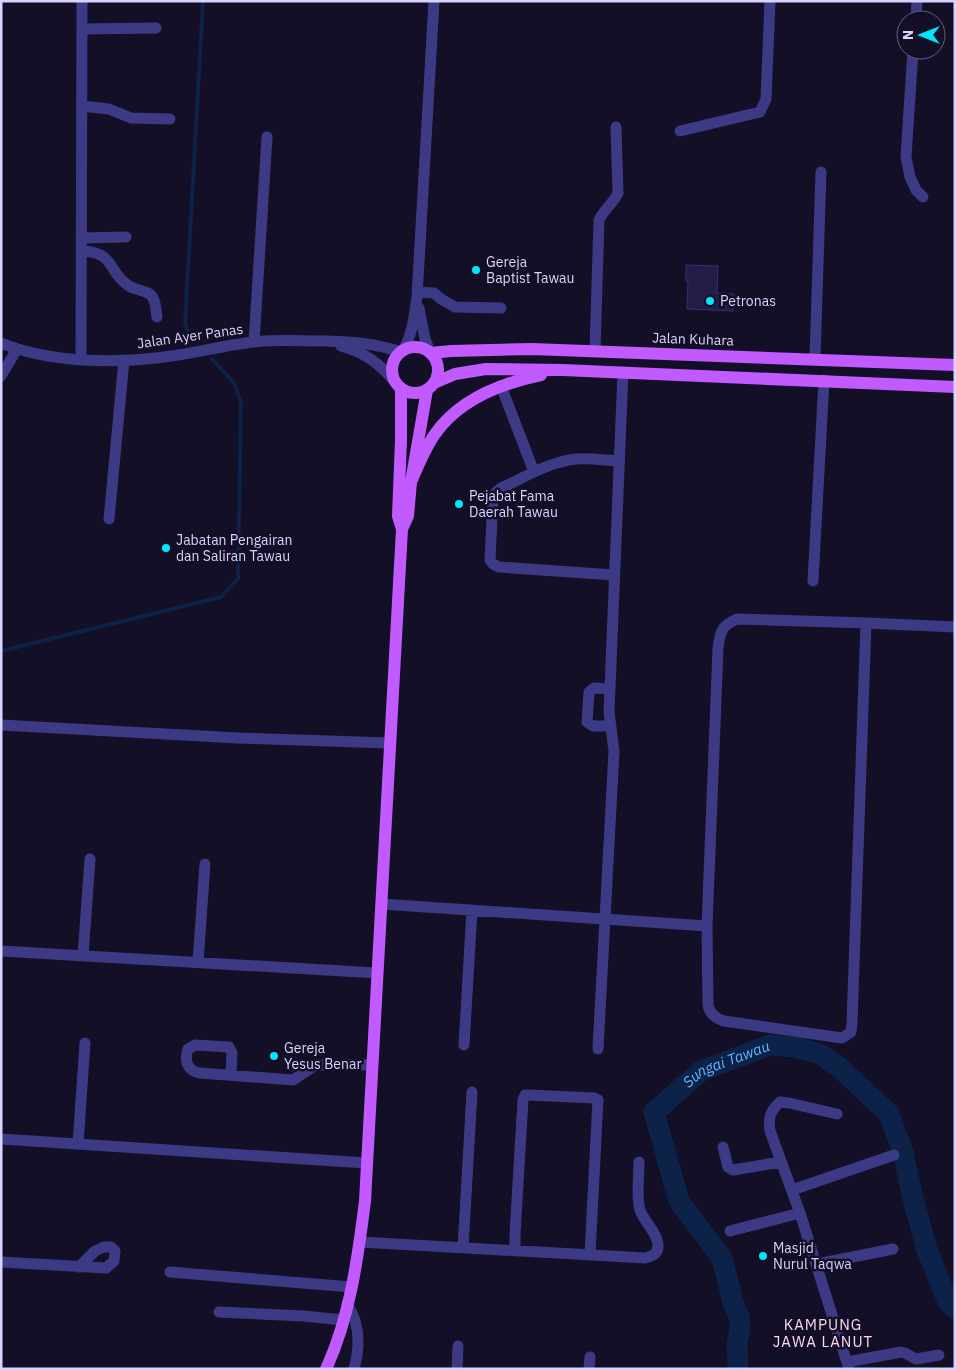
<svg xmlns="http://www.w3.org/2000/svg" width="956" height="1370" font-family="'IBM Plex Sans',sans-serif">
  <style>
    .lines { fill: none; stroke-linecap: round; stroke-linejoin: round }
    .stream { stroke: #0c2248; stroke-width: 4 }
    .river { stroke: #0c2248; stroke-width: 21 }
    .building { fill: #241b47; stroke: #3b2d73 }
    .minor { stroke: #3d3a85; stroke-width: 11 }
    .major { stroke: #c25bff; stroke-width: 12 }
    .poi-dot { fill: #00e5ff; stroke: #130f26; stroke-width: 2 }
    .labels { text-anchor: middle; stroke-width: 5; stroke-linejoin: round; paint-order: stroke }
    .poi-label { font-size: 14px; fill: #d9d4ff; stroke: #130f26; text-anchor: start }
    .street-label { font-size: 14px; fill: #d9d4ff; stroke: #130f26 }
    .water-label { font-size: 15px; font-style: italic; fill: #62b6ff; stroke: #130f26 }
    .neighbourhood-label { font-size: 15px; letter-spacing: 1px; fill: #ffd6f0; stroke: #130f26 }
  </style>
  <rect width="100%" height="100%" fill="#130f26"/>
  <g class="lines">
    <path class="stream" d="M 188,333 L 185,323 L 203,1
      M 1,651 L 221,597 L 238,579 L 241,402 L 234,383 L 212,359"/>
    <path class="river" id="s1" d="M 738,1369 L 737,1343 L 740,1329 L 739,1317 L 733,1302 L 722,1258 L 679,1201 L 654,1112 L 701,1071 L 770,1045 L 795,1047 L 820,1054 L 839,1067 L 889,1114 L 903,1152 L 912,1195 L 927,1250 L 948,1302 L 955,1308"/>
  </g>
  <path class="building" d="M 686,265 L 718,266 L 717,293 L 734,294 L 733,311 L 687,309 L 688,281 L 686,281 Z"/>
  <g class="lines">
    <path class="minor" d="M 916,20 L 917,1
      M 82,29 L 156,28
      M 913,50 L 906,157 L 910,177 L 916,190 L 923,197
      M 82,106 L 109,109 L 131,118 L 170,119
      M 680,131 L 760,112 L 766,99 L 770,1
      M 82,238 L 126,237
      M 83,251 C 116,253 107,272 129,286 C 137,291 149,290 153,298 C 156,303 156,312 157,317
      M 417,292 L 434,293 L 441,299 L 455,307 L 501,308
      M 419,308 L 425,339 L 430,352
      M 254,342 L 267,137
      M 1,343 C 53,364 123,364 178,355 C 203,351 228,345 253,342 C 277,339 302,341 326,341 C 353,342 374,343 401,352
      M 341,346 C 366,353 379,363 396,383
      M 595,350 L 599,220 C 604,209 613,204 618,193 L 616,127
      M 403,351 C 413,333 414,316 417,297 L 434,1
      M 815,358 L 821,172
      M 81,359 L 82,1
      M 1,376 L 17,349
      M 501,386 L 534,472
      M 109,519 L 124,360
      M 614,575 L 499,567 L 493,564 L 490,560 L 493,497 C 497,488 506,486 514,482 C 529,474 545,466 561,462 C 579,456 600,460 619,461
      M 813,581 L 824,380
      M 737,619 L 866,623 L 852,1023 L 851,1032 L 842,1038 L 724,1021 C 715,1018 710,1014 708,1005 L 707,926 L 718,649 C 720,632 721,626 737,619 Z
      M 866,623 L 955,627
      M 609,689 L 594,688 L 589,692 L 587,722 L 593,726 L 610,726
      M 1,725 L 238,738 L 389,743
      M 381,904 L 707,926
      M 1,951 L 377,973
      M 83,956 L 90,859
      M 198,962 L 205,864
      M 464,1045 L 472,910
      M 598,1049 L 614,751 L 609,712 L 623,372
      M 231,1075 L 232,1053 L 229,1047 L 195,1045 L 188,1049 C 184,1060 187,1071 200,1073 L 293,1080 L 316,1065 L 372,1065
      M 837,1114 L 789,1103 L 780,1102 C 770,1111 768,1118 770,1131 L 800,1213 L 849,1369
      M 1,1139 L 366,1163
      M 78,1144 L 85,1043
      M 723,1147 L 728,1167 L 733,1170 L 781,1162
      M 792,1190 L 894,1155
      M 730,1231 L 800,1213
      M 360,1242 L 645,1258 C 653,1256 658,1254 658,1246 C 658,1233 644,1222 640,1210 C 636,1196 639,1177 639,1162
      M 463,1248 L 472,1092
      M 515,1251 L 515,1234 L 523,1100 L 525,1095 L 529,1095 L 594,1098 L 598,1100 L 590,1254
      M 1,1262 L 106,1268 L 114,1261 L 115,1251 L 111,1247 L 104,1247 L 95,1251 L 79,1267
      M 817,1264 L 893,1249
      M 170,1272 L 351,1287
      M 347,1304 C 360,1323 360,1347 354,1369
      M 219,1312 L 304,1316 L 343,1320
      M 847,1362 L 901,1352 L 905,1353 L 916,1359 L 939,1355
      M 457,1369 L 458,1346
      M 589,1369 L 590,1357"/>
    <path class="major" d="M392 370a23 23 0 1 1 46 0a23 23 0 1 1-46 0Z
      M 431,353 L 451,351 L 532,349 L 955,365
      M 434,383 L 455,374 L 486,369 L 563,370 L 955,387
      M 411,482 C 418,466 425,448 435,434 C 459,400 502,383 541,375
      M 402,529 L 408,516 L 411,482 L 427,390
      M 326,1369 C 350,1317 358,1257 365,1201 L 402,529 L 398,516 L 401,440 L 401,389"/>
  </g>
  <g class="poi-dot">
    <circle cx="476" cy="270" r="5"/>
    <circle cx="710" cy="301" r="5"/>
    <circle cx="459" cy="504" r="5"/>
    <circle cx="166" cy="548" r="5"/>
    <circle cx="274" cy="1056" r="5"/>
    <circle cx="763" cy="1256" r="5"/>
  </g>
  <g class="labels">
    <g class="poi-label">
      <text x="486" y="267">Gereja<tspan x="486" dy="16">Baptist Tawau</tspan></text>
      <text x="720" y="306">Petronas</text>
      <text x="469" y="501">Pejabat Fama<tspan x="469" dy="16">Daerah Tawau</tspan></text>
      <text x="176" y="545">Jabatan Pengairan<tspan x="176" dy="16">dan Saliran Tawau</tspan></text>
      <text x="284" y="1053">Gereja<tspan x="284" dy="16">Yesus Benar</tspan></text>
      <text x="773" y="1253">Masjid<tspan x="773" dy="16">Nurul Taqwa</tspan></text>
    </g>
    <g class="street-label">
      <text transform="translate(190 336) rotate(-8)" y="5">Jalan Ayer Panas</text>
      <text transform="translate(693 339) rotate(2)" y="5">Jalan Kuhara</text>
    </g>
    <g class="water-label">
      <text dy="5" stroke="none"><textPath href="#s1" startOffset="366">Sungai Tawau</textPath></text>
    </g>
    <g class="neighbourhood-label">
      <text x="823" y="1330">KAMPUNG<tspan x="823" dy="17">JAWA LANUT</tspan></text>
    </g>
  </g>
  <rect width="956" height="1370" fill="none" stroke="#d9d4ff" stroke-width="5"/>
  <g transform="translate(921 35) rotate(270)"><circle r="24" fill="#130f26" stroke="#625e7d"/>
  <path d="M0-4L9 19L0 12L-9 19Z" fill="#00e5ff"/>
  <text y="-8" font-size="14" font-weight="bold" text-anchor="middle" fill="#d9d4ff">N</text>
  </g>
</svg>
